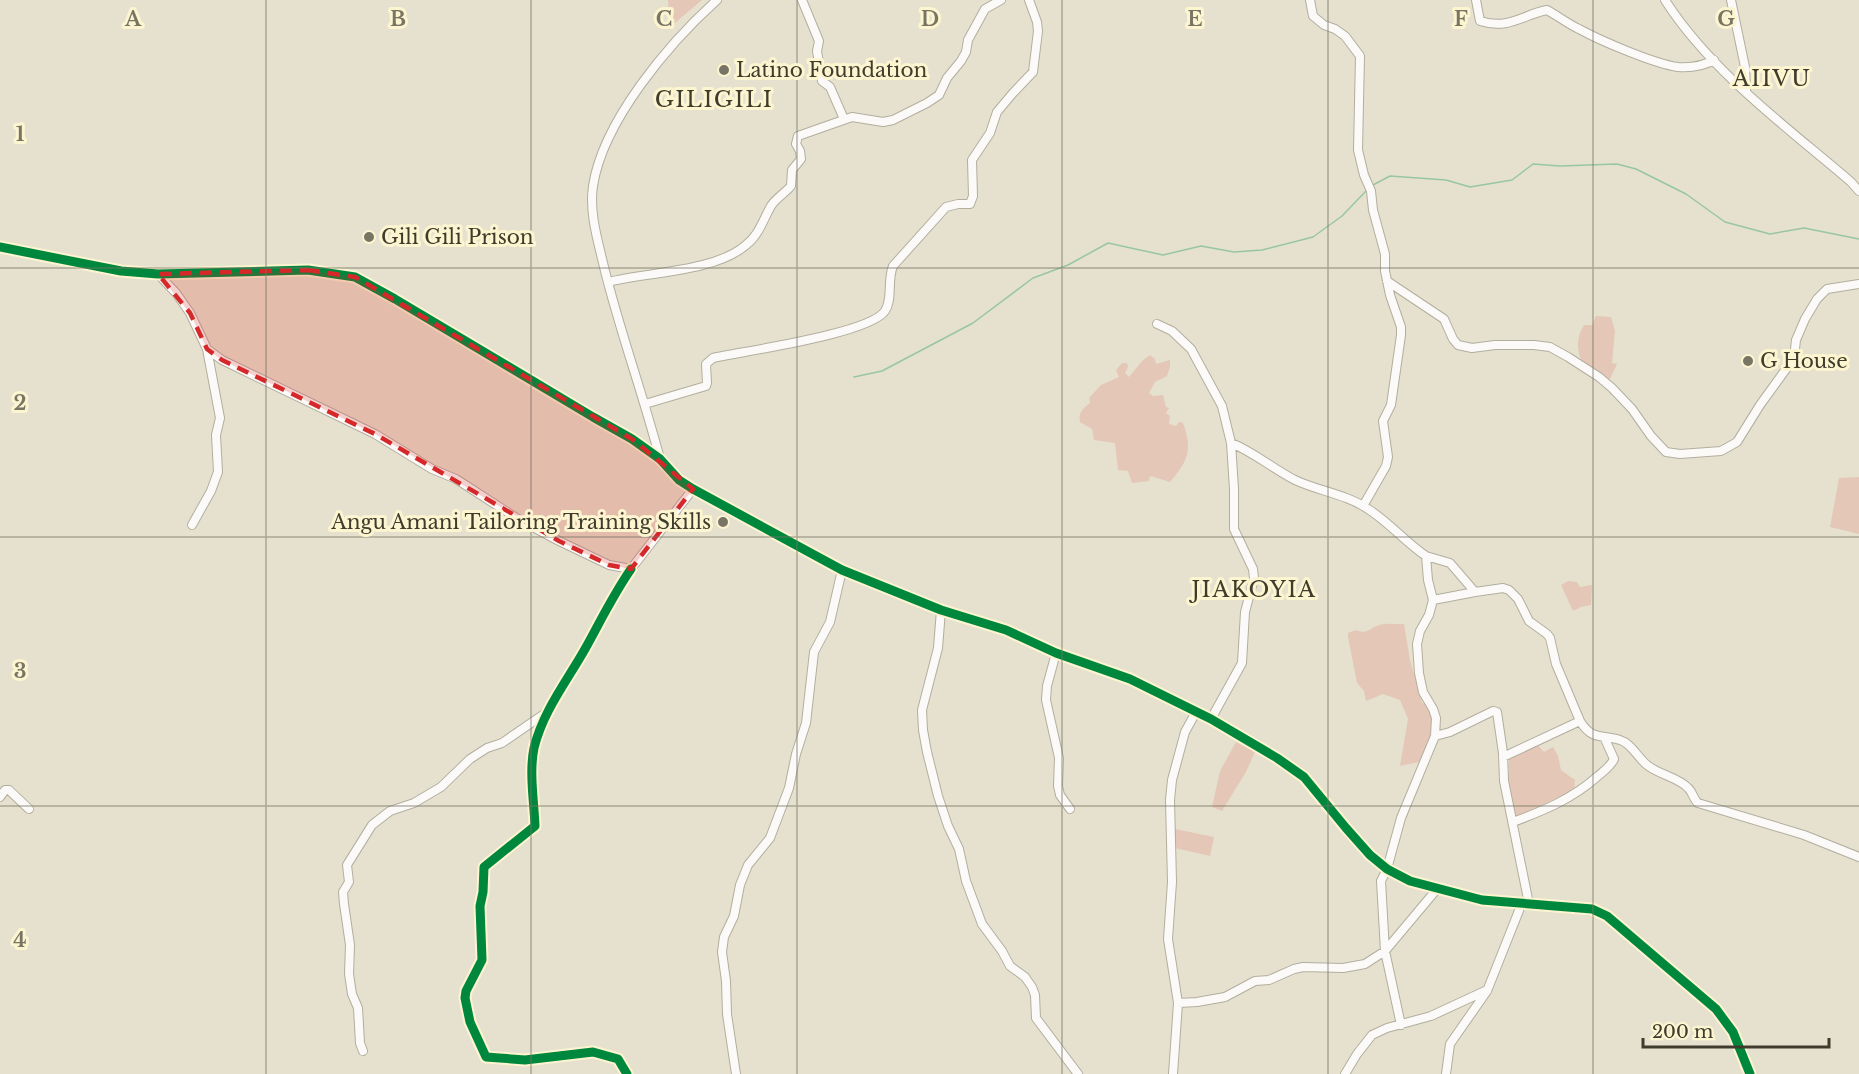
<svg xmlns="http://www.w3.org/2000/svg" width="1859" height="1074" font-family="'Libre Baskerville',serif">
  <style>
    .green { fill: #e4c7b7 }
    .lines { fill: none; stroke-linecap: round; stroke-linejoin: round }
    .stream { stroke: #98c6a3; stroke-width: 1.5 }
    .minor-casing { stroke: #b2ae9f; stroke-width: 10 }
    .minor { stroke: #fbfaf8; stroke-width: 8 }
    .cycleway-casing { stroke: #fdf4d0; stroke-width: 13 }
    .cycleway { stroke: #00873e; stroke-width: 9 }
    .marked { fill: #d62828; fill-opacity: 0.2; stroke: #d62828; stroke-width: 4.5; stroke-dasharray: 12 8; stroke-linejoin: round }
    .grid { fill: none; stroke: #797565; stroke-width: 1.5; stroke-opacity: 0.55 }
    .poi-dot { fill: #797565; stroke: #fdf4d0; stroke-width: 2 }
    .labels { text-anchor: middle; stroke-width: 6; stroke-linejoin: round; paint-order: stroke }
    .poi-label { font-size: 20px; fill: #3f3b2d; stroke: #fdf4d0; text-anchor: start }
    .quarter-label { font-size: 22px; letter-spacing: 1.5px; fill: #3f3b2d; stroke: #fdf4d0 }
    .grid-label { font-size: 20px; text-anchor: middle; font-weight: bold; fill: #797565; stroke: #fdf4d0; stroke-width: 6; stroke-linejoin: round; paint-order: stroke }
  </style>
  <rect width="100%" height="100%" fill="#e6e1ce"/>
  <path class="green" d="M 668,0 L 702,0 L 670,27 Z
    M 1596,316 L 1611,317 L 1615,331 L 1612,363 L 1617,364 L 1608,383 L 1598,373 L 1589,377 C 1580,359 1572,344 1584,325 L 1592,325 Z
    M 1150,355 L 1155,359 L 1156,364 L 1170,360 L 1170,367 L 1167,376 L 1155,382 L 1149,393 L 1153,396 L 1163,395 L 1166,407 L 1169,408 L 1166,413 L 1170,416 L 1169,424 L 1176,426 L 1179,422 L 1183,423 C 1193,450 1188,461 1170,482 L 1150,476 L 1149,481 L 1132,483 L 1128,471 L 1118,470 L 1115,443 L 1094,440 L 1092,429 L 1080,422 C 1078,413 1083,408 1090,403 L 1089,398 L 1101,385 L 1119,377 L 1116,370 L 1122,363 L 1127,363 L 1128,367 L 1125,373 L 1129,377 L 1142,361 Z
    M 1859,477 L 1859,534 L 1830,527 L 1839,478 Z
    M 1568,581 L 1577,582 L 1580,587 L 1592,585 L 1591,605 L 1581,607 L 1573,611 L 1561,585 Z
    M 1404,624 L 1410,660 L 1422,703 L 1431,706 L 1435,720 L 1428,749 L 1419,762 L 1400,766 L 1408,719 L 1400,700 L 1383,694 L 1366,701 L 1364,691 L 1357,683 L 1348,637 L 1348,633 L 1356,630 C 1367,635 1370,628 1379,625 C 1386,623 1396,624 1404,624 Z
    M 1236,742 L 1255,752 L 1246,772 L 1222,811 L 1212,807 L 1220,771 Z
    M 1535,742 L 1544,752 L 1553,747 L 1558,756 L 1561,770 L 1575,780 L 1574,790 L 1515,817 L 1509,782 L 1509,756 Z
    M 1175,829 L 1214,837 L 1210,856 L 1175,848 Z"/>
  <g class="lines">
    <path class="stream" d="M 1373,185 L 1390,176 L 1446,180 L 1470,187 L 1512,180 L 1533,164 L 1560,166 L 1617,164 L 1636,169 L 1686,194 L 1725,222 L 1770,234 L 1804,228 L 1859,239
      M 854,377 L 882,371 L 973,323 L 1033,278 L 1068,265 L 1108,243 L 1163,255 L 1201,246 L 1234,252 L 1262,250 L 1313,237 L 1342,216 L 1367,190"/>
    <defs>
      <path id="minor" d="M 802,0 L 819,41 L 817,51 L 822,81 L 830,87 L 844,119
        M 1310,0 L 1313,16 L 1324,25 L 1335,29 L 1345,36 L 1360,56 L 1358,150 L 1364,175 L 1371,191 L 1373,210 L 1385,254 L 1385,271 L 1390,295 L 1401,327 L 1401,335 L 1391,405 L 1383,421 L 1388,457 L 1386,466 L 1363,506
        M 1476,0 L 1480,21 C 1509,30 1522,15 1547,10 C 1558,16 1568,24 1579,29 C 1601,41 1655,64 1678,67 C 1691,68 1703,66 1714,60
        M 1665,0 C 1711,72 1787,127 1851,182 L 1859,191
        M 1731,0 L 1745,67 L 1746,91
        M 0,247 L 121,271 L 158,274 L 308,270 L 355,277 L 395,299 L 593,417 L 632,439 L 660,459 L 679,480 L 693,489 L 842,570 L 941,610 L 1006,630 L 1056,653 L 1130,679 L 1211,719 L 1277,758 L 1304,777 L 1346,828 L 1370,855 L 1387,869 L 1410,881 L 1482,900 L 1592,909 L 1607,916 L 1716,1009 L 1733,1032 L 1750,1074
        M 158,274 L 176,293 L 190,313 L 207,349 L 222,360 L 375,434 L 432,469 L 456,479 L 518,519 L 559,541 L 609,565 L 631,569 L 693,489
        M 1387,281 L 1444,319 L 1453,339 L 1458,345 L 1472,348 L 1495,345 L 1534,345 L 1550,347 L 1568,357 L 1599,377 L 1612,388 L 1632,409 L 1651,436 L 1666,452 L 1680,454 L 1721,451 L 1737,442 L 1760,405 L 1794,358 L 1796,340 L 1805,319 L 1817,299 L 1827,289 L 1859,284
        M 608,282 C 647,272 715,272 746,245 C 759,235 763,220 771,206 C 775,199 785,193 791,186 L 792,170 L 801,159 L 800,151 L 796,144 L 798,136 L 852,117 L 883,122 L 893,120 L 927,103 L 939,95 L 947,78 L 961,61 L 966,52 L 968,40 L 985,9 L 1001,0
        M 1157,324 L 1172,331 L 1191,349 L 1222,406 L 1231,443 L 1234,489 L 1234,529 L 1253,569 L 1254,578 L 1245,612 L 1242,663 L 1211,719
        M 645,404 L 706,386 L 707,383 L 706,364 L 713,358 C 744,351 869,334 885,311 C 893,299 887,280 893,266 L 946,207 L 958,204 L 970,204 L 973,196 L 972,160 L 990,133 L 997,112 L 1013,93 L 1033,72 L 1038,31 L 1037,22 L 1029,0
        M 1231,443 C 1254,452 1273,469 1295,480 C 1318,491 1346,494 1368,509 C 1389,522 1405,542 1426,556 L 1428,580 L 1433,600 L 1429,615 L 1420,631 L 1417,644 L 1419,673 L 1423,692 L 1433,709 L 1436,718 L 1435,736 L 1401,818 L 1387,869 L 1381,881 L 1385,951 L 1401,1025
        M 660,459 C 643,394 620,332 604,267 C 598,241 589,213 593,186 C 603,121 669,43 717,0
        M 192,525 L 211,491 L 218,472 L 216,435 L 220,418 L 207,349
        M 1426,556 L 1450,563 L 1475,592 L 1503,588 L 1509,590 L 1518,599 L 1529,621 L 1547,634 L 1550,638 L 1556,664 L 1580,721 C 1592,741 1602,734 1620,740 C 1631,743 1638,758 1647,765 C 1659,775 1678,777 1688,788 C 1693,792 1693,799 1698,803 L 1804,835 L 1859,857
        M 1433,600 L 1475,592
        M 941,610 L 938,648 L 922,710 L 923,730 L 927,752 L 938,796 L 948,826 L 959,849 L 966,881 L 982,924 L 1002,951 L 1010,966 L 1025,977 L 1032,987 L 1035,995 L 1036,1018 L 1078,1074
        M 1056,653 L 1047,686 L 1046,700 L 1059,758 L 1058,786 L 1060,795 L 1070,809
        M 1435,736 L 1450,732 L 1493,711 L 1497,712 L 1503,753 L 1504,781 L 1529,904
        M 1503,757 L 1580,721
        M 0,797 L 5,790 L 9,790 L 29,809
        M 1513,822 C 1545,810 1572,799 1598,776 C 1604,771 1611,766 1614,759 L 1605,739
        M 1178,1003 L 1197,1002 L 1225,997 L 1255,981 L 1269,980 L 1294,969 L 1303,967 L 1343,968 L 1365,964 L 1385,951 L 1437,889
        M 363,1051 L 360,1043 L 358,1008 L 352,994 L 349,974 L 350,945 L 344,904 L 343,892 L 349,882 L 347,865 L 372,825 L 390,811 L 414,803 L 441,787 L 470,759 L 487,748 L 502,743 L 547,712
        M 627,1074 L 618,1059 L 593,1052 L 525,1060 L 486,1057 L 470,1022 L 465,998 L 466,991 L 482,960 L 480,906 L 483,892 L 484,867 L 535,826 C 534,801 529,772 534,748 C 543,711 567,681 585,649 C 600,622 613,595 631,569
        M 736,1074 L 727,1014 L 726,981 L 722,952 L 724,937 L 734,916 L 740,885 L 748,865 L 770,838 L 789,788 L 796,754 L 806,723 L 814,652 L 830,622 L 842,570
        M 1173,1074 L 1178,1003 L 1168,939 L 1172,882 L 1170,800 L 1172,780 L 1185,732 L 1196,712
        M 1345,1074 L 1357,1054 L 1372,1035 L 1387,1028 L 1431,1016 L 1485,991
        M 1446,1074 L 1450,1044 L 1487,991 L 1522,903"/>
    </defs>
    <use href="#minor" class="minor-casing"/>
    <use href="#minor" class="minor"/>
    <defs>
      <path id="cycleway" d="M 0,247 L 121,271 L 158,274 L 308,270 L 355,277 L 395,299 L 593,417 L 632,439 L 660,459 L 679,480 L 693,489 L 842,570 L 941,610 L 1006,630 L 1056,653 L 1130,679 L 1211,719 L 1277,758 L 1304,777 L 1346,828 L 1370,855 L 1387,869 L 1410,881 L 1482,900 L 1592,909 L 1607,916 L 1716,1009 L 1733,1032 L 1750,1074
        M 627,1074 L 618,1059 L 593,1052 L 525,1060 L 486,1057 L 470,1022 L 465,998 L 466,991 L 482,960 L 480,906 L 483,892 L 484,867 L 535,826 C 534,801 529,772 534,748 C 543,711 567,681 585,649 C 600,622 613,595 631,569"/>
    </defs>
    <use href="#cycleway" class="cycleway-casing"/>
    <use href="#cycleway" class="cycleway"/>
  </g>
  <path class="marked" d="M 308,270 L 355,277 L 632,439 L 693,489 L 631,569 L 609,565 L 559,541 L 375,434 L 222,360 L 207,349 L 190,313 L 158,274 Z"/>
  <path class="grid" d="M 266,0 L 266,1074M 531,0 L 531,1074M 797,0 L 797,1074M 1062,0 L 1062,1074M 1328,0 L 1328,1074M 1593,0 L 1593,1074M 0,268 L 1859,268M 0,537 L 1859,537M 0,806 L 1859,806"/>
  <g class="poi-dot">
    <circle cx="724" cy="70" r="6"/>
    <circle cx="369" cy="237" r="6"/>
    <circle cx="1748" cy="361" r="6"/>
    <circle cx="723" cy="522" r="6"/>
  </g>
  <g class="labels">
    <g class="poi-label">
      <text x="736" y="77">Latino Foundation</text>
      <text x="381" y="244">Gili Gili Prison</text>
      <text x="1760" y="368">G House</text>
      <text x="711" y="529" text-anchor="end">Angu Amani Tailoring Training Skills</text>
    </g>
    <g class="quarter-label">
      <text x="1772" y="86">AIIVU</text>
      <text x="714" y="107">GILIGILI</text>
      <text x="1254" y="597">JIAKOYIA</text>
    </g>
  </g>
  <g class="grid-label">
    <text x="133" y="26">A</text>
    <text x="398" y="26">B</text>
    <text x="664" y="26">C</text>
    <text x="930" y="26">D</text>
    <text x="1195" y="26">E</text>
    <text x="1461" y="26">F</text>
    <text x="1726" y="26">G</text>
    <text x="20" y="141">1</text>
    <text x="20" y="410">2</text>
    <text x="20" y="678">3</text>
    <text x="20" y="947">4</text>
  </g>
  <path d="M1643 1038v9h186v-9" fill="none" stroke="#3f3b2d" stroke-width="3"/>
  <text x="1652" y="1038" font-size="18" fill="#3f3b2d" stroke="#fdf4d0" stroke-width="4.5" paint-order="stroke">200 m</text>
</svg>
